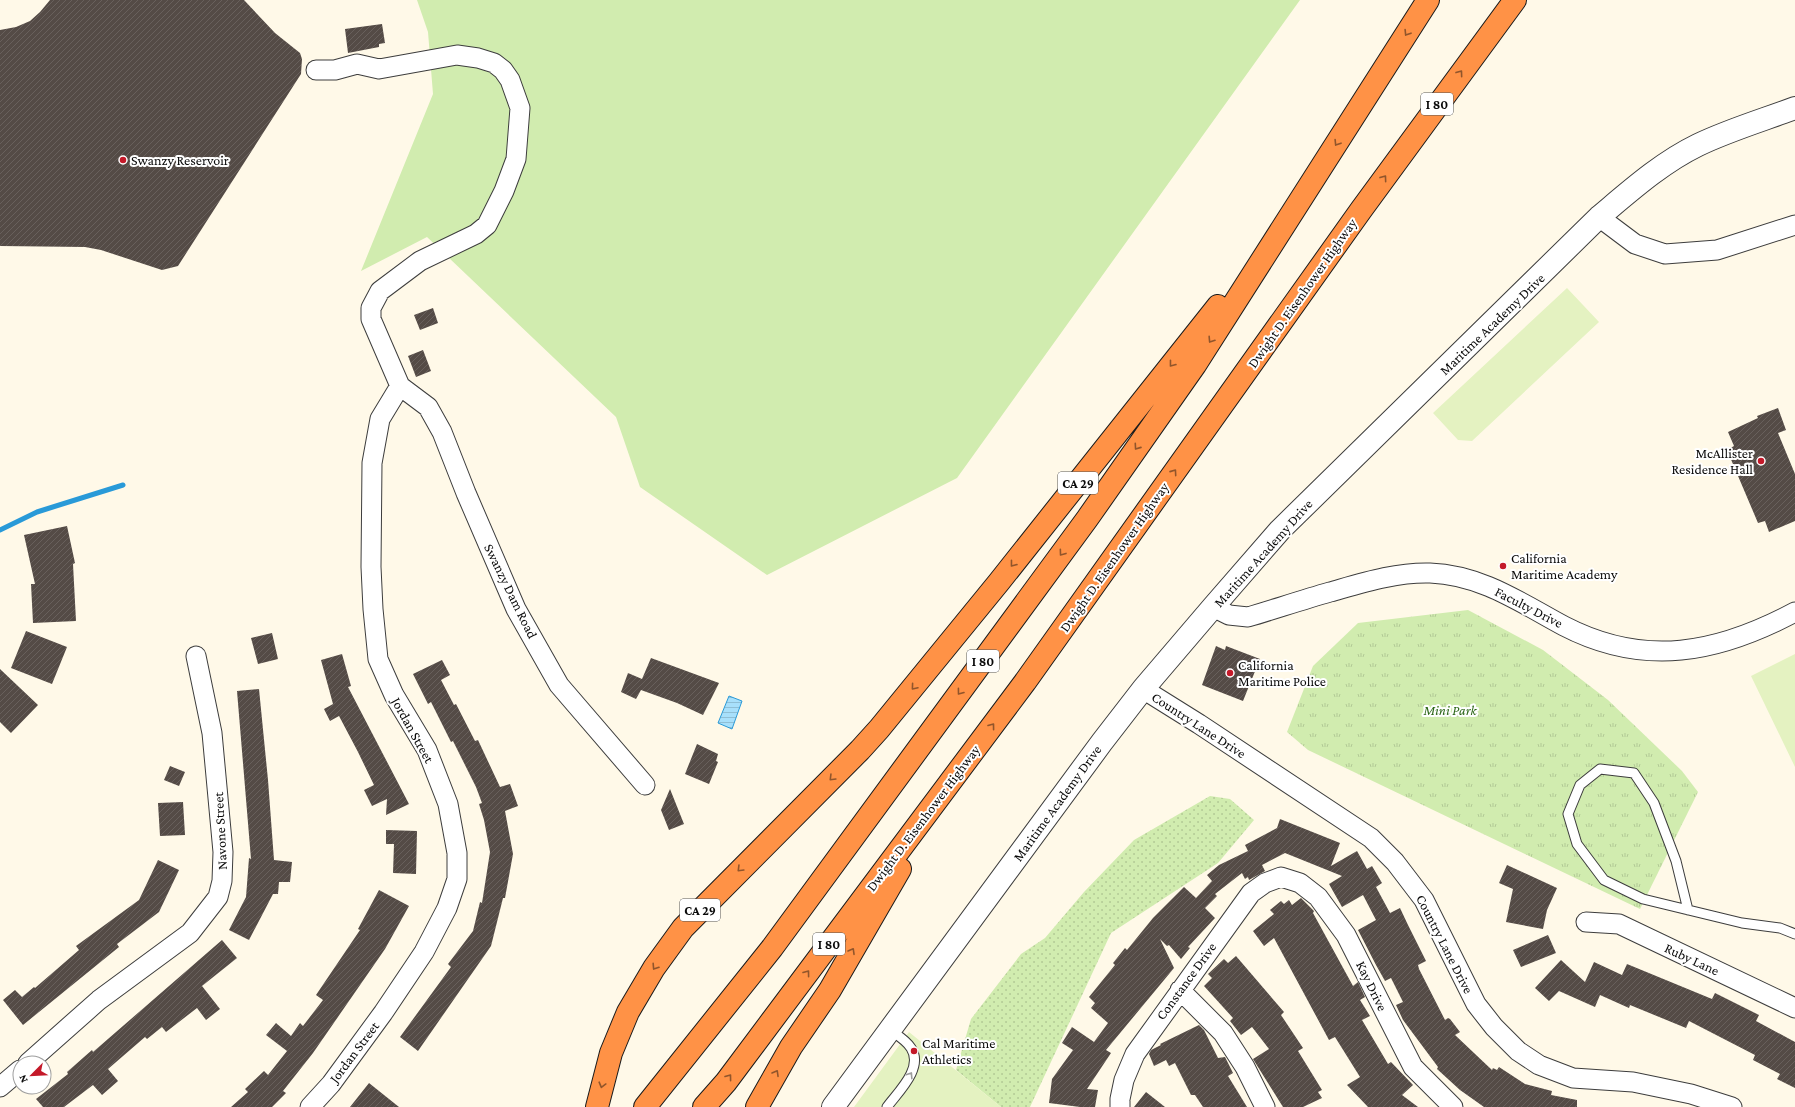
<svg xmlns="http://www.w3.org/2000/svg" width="1795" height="1107" font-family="'Crimson Pro',serif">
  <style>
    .grass { fill: #d1ecaf }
    .park { fill: url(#park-tufts) }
    .garden { fill: url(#garden-dots) }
    .pitch { fill: #e4f2c1 }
    .water { fill: url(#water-rules); stroke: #299ad8 }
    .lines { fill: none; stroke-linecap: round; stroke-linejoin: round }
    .stream { stroke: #299ad8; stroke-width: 5 }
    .building { fill: url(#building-hatch) }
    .service-casing { stroke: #3d3d3d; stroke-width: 11 }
    .minor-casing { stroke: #3d3d3d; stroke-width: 21 }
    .tertiary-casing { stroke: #3d3d3d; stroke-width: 24 }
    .motorway-casing { stroke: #1b1b1b; stroke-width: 24 }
    .service { stroke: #fff; stroke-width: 9 }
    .minor { stroke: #fff; stroke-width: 19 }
    .tertiary { stroke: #fff; stroke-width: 22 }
    .motorway { stroke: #ff9246; stroke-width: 22 }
    .oneway { stroke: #91552b }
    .oneway2 { stroke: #9d9d9d }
    .poi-dot { fill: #c41929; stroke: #fff; stroke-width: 1.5 }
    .labels { text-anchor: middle; stroke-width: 4; stroke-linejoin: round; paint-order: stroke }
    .shield { fill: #fff; stroke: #545454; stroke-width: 1 }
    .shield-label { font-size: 13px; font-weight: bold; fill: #0a0a0a }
    .poi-label { font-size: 14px; fill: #0a0a0a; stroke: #fff; text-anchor: start }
    .street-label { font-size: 14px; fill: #0a0a0a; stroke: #fff }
    .park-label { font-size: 14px; font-style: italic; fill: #2b6617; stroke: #fff }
  </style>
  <defs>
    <pattern id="park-tufts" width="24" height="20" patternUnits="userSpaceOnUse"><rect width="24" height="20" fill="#d1ecaf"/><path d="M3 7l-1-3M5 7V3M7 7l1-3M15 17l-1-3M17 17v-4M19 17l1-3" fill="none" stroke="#b2c995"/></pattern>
    <pattern id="garden-dots" width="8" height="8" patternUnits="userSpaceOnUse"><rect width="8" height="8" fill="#d1ecaf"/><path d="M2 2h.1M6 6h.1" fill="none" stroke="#b2c995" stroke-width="1.8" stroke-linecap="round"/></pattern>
    <pattern id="water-rules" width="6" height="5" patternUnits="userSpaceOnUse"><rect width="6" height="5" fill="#a8e0fb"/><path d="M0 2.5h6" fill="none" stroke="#8fbfd6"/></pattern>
    <pattern id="building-hatch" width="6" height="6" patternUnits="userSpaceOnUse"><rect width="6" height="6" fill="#544b46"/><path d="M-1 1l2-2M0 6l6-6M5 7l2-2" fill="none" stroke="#68605c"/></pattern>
  </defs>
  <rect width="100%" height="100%" fill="#fff9e8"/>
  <path class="grass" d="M 417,0 L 1300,0 L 957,478 L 767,575 L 640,487 L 616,417 L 427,237 L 361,271 L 433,94 L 428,32 Z"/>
  <path class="park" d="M 1468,610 L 1543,650 L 1608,700 L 1682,771 L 1698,792 L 1640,909 L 1308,750 L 1287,732 L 1313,666 L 1358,623 Z"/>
  <path class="garden" d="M 1210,796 L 1230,799 L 1254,820 L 1218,863 L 1111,933 L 1030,1107 L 1001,1107 L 956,1070 L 971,1019 L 1021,954 L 1045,938 L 1084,892 L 1134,840 Z"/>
  <path class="pitch" d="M 1567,288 L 1599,322 L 1472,441 L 1458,440 L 1433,413 Z
    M 1795,654 L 1795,767 L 1751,676 Z
    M 909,1032 L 1001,1107 L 854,1107 Z"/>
  <path class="water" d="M 729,696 L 742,701 L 732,729 L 718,723 Z"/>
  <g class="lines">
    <path class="stream" d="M 0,530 L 37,512 L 123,485"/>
  </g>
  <path class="building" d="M 50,0 L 244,0 L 275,33 L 300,53 L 302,59 L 301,74 L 178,266 L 162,270 L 101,250 L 85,247 L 0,246 L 0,30 L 16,27 L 30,21 L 40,12 Z
    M 382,24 L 385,43 L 379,44 L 379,47 L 348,53 L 345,29 Z
    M 433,308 L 438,323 L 420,330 L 414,315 Z
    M 423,350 L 431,371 L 416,377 L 408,356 Z
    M 1778,408 L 1786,430 L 1778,433 L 1795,474 L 1795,521 L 1769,532 L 1765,521 L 1758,523 L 1727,450 L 1734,446 L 1728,432 L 1758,418 L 1757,416 Z
    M 67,526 L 75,563 L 73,564 L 76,621 L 33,623 L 31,584 L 35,584 L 24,535 Z
    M 26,631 L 67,647 L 52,684 L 11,668 Z
    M 272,633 L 278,659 L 258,664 L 251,638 Z
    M 1216,646 L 1225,650 L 1226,646 L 1260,659 L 1243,701 L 1202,685 Z
    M 342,654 L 351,686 L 348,687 L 409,804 L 386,815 L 387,799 L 372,806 L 364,790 L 374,785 L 358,752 L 339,716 L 330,721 L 324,709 L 333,704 L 321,660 Z
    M 651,658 L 719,683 L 703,715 L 677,703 L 641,690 L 636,699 L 621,692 L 628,673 L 642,679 Z
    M 442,660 L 450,675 L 441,680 L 454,705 L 456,704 L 475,741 L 478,740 L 500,787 L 510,784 L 518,806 L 505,811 L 513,854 L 505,898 L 503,898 L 491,946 L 418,1051 L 400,1037 L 451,967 L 448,964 L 473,931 L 480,902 L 482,903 L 490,852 L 484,820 L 479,804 L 482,803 L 476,787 L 453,741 L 451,742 L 431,702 L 428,704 L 413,674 Z
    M 0,669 L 38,705 L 11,733 L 0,722 Z
    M 259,689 L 268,780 L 274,860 L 292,862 L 290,882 L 279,882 L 278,894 L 273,894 L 249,940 L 229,930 L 246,897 L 249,858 L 251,859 L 237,691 Z
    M 697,744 L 718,754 L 716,761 L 718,762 L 709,784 L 685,774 Z
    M 170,766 L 185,772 L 179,786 L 164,780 Z
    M 670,789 L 684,824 L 669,830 L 661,810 Z
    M 183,802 L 185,835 L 160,836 L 158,803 Z
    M 1280,819 L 1340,843 L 1331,866 L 1357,851 L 1367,869 L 1372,866 L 1382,883 L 1376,887 L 1390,913 L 1400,908 L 1408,925 L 1426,961 L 1418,965 L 1419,969 L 1445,1020 L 1448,1018 L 1450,1019 L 1460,1032 L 1455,1035 L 1492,1070 L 1493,1068 L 1497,1070 L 1499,1067 L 1525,1084 L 1552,1091 L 1551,1095 L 1577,1100 L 1577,1107 L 1484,1107 L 1460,1090 L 1437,1069 L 1438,1067 L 1403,1020 L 1396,1005 L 1403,1002 L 1391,978 L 1385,981 L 1376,965 L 1358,930 L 1376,920 L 1363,895 L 1342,907 L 1329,884 L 1342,876 L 1285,853 L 1262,865 L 1265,871 L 1249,880 L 1248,877 L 1245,879 L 1242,873 L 1215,894 L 1217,896 L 1205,908 L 1215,918 L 1188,947 L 1190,948 L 1181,959 L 1169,945 L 1167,946 L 1160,939 L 1174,968 L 1106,1050 L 1111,1053 L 1087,1089 L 1098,1090 L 1095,1107 L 1080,1107 L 1049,1103 L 1052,1079 L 1073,1050 L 1062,1043 L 1072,1027 L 1094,1042 L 1108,1023 L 1091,1008 L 1095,1003 L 1089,997 L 1115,965 L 1113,963 L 1125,948 L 1127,950 L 1153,918 L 1184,887 L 1196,898 L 1212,881 L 1207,875 L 1219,865 L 1248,851 L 1245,845 L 1277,828 Z
    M 386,830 L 417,831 L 416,874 L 393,873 L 394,844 L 386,844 Z
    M 158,860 L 179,870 L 159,912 L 117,944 L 119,947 L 23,1025 L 3,1000 L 15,990 L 22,997 L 34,987 L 35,988 L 79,950 L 76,946 L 139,900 Z
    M 1507,865 L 1557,888 L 1547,910 L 1543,929 L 1506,922 L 1513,889 L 1499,883 Z
    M 379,890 L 409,906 L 385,949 L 313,1053 L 283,1091 L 286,1093 L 272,1107 L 231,1107 L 248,1092 L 245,1089 L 264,1071 L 268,1075 L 287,1051 L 266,1035 L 276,1023 L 291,1036 L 300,1023 L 303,1026 L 323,1000 L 316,995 L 360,930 L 358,929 Z
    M 1301,898 L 1314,911 L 1313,913 L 1353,986 L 1358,982 L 1365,997 L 1360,1000 L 1370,1016 L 1362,1020 L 1388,1064 L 1391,1062 L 1413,1085 L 1402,1095 L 1418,1107 L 1368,1107 L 1347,1085 L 1360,1077 L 1335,1037 L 1329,1040 L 1274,938 L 1264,946 L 1253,931 L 1274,914 L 1270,910 L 1281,901 L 1284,904 L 1289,900 L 1292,905 Z
    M 1548,935 L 1556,953 L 1521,967 L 1513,950 Z
    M 222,940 L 237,958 L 202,986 L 220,1009 L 206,1020 L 197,1008 L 166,1032 L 162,1027 L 147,1039 L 145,1037 L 108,1069 L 118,1081 L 102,1095 L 93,1085 L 64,1107 L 43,1107 L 36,1099 L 68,1074 L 67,1072 L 92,1050 L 93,1052 Z
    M 1236,956 L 1284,1012 L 1281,1015 L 1303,1048 L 1298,1051 L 1322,1090 L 1318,1092 L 1322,1098 L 1303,1107 L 1283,1107 L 1253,1059 L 1269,1049 L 1252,1027 L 1241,1035 L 1230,1021 L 1233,1018 L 1204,986 L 1212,978 L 1208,974 L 1224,959 L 1228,963 Z
    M 1561,960 L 1585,982 L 1594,962 L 1622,975 L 1627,964 L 1712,999 L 1715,993 L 1759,1015 L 1756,1021 L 1795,1042 L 1795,1088 L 1777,1079 L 1780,1074 L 1753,1060 L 1755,1055 L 1689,1021 L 1686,1028 L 1630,1005 L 1629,1008 L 1600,995 L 1595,1007 L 1559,991 L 1549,1001 L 1535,988 Z
    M 1199,1025 L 1204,1030 L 1218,1058 L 1225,1057 L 1233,1073 L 1228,1076 L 1247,1107 L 1203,1107 L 1195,1095 L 1191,1095 L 1175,1063 L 1169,1066 L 1166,1060 L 1154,1066 L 1149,1054 L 1151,1050 L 1161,1045 L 1160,1044 Z
    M 369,1083 L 399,1107 L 350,1107 Z
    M 1146,1092 L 1165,1107 L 1134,1107 Z"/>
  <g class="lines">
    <defs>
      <path id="service" d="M 1688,910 L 1676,861 L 1654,803 L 1634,773 L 1600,769 L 1580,785 L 1568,814 L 1577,844 L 1604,880 L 1643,899 L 1742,923 L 1780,928 L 1795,934
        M 887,1107 C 898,1092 924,1068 911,1048 C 906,1040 897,1035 890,1030"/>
      <path id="minor" d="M 316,70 L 335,70 L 357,64 L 379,69 L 457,55 L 478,58 L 494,63 L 503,70 L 510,80 L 520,108 L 516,159 L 504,191 L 487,225 L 476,234 L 420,261 L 380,291 L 371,308 L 371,319 L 400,386
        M 1599,217 L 1635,244 L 1665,254 L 1717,250 L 1795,225
        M 400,386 L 428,407 L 442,432 L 466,493 L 516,609 L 559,685 L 645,785
        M 1213,607 L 1229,615 L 1248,617 C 1275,609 1302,600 1330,592 C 1362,583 1396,572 1430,573 C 1482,575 1521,603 1564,626 C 1645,668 1718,653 1795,612
        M 1143,689 L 1199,724 L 1371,838 L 1395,862 L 1424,900 L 1476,1004 L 1494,1027 L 1518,1051 L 1539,1065 L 1573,1078 L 1633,1082 L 1691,1094 L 1732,1107
        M 1586,922 L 1619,924 L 1795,1008
        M 1180,990 L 1223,1033 L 1245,1067 L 1265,1107
        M 28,1063 L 99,1000 L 190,933 L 218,897 L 222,881 L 223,852 L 212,733 L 196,656
        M 0,1087 L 20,1070
        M 310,1107 L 331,1084 L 383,1013 L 424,952 L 447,908 L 457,879 L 457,853 L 448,804 L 427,750 L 394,695 L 378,659 L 373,609 L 371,567 L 372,463 L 380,419 L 400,386
        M 1120,1107 L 1120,1099 L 1124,1080 L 1135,1054 L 1251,893 L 1265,883 L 1281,877 L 1300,883 L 1318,897 L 1346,935 L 1413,1067 L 1453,1107"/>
      <path id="tertiary" d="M 833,1107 L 1102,742 L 1143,689 L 1213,607 L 1280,530 L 1599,217 C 1630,191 1661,163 1698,145 C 1729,130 1763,120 1795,108"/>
      <path id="motorway" d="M 597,1107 L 611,1053 L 628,1012 L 654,968 L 683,928 L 860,750 L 879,729 L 999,582 L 1218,306
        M 645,1107 L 772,948 L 1087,519 L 1195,365 L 1428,0
        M 704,1107 L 726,1082 L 1025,682 L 1361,210 L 1515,0
        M 757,1107 L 791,1047 L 830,990 L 900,869"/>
    </defs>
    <use href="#service" class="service-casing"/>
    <use href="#minor" class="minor-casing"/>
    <use href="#tertiary" class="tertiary-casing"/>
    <use href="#motorway" class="motorway-casing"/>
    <use href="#service" class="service"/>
    <use href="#minor" class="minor"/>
    <use href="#tertiary" class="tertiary"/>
    <use href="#motorway" class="motorway"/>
  </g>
  <defs><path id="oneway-chevron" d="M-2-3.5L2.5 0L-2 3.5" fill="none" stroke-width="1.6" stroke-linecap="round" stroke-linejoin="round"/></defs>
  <g class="oneway">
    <use href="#oneway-chevron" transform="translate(1407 33) rotate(122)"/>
    <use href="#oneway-chevron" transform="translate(1460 73) rotate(-54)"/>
    <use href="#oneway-chevron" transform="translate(1337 143) rotate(122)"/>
    <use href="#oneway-chevron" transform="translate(1384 178) rotate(-54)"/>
    <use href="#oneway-chevron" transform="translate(1211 340) rotate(123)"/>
    <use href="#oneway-chevron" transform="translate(1172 364) rotate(128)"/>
    <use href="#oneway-chevron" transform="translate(1137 447) rotate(125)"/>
    <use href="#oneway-chevron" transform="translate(1174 472) rotate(-55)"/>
    <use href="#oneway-chevron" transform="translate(1062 553) rotate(126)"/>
    <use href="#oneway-chevron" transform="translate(1013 564) rotate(128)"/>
    <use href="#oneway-chevron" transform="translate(914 687) rotate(130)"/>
    <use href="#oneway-chevron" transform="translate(960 692) rotate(127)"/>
    <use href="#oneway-chevron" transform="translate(992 726) rotate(-53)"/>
    <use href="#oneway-chevron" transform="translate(832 778) rotate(135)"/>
    <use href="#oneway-chevron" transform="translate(740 869) rotate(135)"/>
    <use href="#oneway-chevron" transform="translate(852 951) rotate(-60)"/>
    <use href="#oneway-chevron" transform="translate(655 967) rotate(123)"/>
    <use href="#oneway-chevron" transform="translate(807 973) rotate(-53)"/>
    <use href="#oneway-chevron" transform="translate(776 1073) rotate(-60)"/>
    <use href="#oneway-chevron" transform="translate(729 1077) rotate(-53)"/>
    <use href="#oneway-chevron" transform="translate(602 1085) rotate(105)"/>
  </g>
  <use class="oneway2" href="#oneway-chevron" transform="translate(910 1075) rotate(-57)"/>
  <g class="poi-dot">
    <circle cx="123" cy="160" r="4"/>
    <circle cx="1761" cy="461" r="4"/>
    <circle cx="1503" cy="566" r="4"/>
    <circle cx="1230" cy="673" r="4"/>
    <circle cx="914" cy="1051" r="4"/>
  </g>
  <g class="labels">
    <g class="shield">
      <rect x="1421" y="93" width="32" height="22" rx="3"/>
      <rect x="1058" y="472" width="40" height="22" rx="3"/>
      <rect x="967" y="650" width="32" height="22" rx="3"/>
      <rect x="680" y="899" width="40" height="22" rx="3"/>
      <rect x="813" y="933" width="32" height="22" rx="3"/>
    </g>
    <g class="shield-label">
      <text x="1437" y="109">I 80</text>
      <text x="1078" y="488">CA 29</text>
      <text x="983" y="666">I 80</text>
      <text x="700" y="915">CA 29</text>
      <text x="829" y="949">I 80</text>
    </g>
    <g class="poi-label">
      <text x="131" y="165">Swanzy Reservoir</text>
      <text x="1753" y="458" text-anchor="end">McAllister<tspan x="1753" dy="16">Residence Hall</tspan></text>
      <text x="1511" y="563">California<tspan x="1511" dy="16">Maritime Academy</tspan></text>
      <text x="1238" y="670">California<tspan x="1238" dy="16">Maritime Police</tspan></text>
      <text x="922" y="1048">Cal Maritime<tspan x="922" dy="16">Athletics</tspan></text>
    </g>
    <g class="street-label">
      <text transform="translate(1302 293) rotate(-55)" y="5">Dwight D. Eisenhower Highway</text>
      <text transform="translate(1492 324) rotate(-44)" y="5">Maritime Academy Drive</text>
      <text transform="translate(1263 553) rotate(-48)" y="5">Maritime Academy Drive</text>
      <text transform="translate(1114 557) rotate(-55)" y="5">Dwight D. Eisenhower Highway</text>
      <text transform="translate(511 591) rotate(64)" y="5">Swanzy Dam Road</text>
      <text transform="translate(1529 607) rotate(27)" y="5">Faculty Drive</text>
      <text transform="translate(1199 725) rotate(33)" y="5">Country Lane Drive</text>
      <text transform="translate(413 730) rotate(61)" y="5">Jordan Street</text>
      <text transform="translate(1057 803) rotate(-54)" y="5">Maritime Academy Drive</text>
      <text transform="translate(923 818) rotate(-53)" y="5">Dwight D. Eisenhower Highway</text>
      <text transform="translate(220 831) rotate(-93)" y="5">Navone Street</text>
      <text transform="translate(1445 944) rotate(63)" y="5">Country Lane Drive</text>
      <text transform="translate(1692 959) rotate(25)" y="5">Ruby Lane</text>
      <text transform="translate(1186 981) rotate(-54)" y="5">Constance Drive</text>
      <text transform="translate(1372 986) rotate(64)" y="5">Kay Drive</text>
      <text transform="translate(354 1052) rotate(-53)" y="5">Jordan Street</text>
    </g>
    <g class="park-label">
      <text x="1450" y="715">Mini Park</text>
    </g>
  </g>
  <g transform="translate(32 1075) rotate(246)"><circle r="19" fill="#ffffff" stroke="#9d9d9d"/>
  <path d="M0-3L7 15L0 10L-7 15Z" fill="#c41929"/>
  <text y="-6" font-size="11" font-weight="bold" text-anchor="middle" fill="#0a0a0a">N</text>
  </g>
</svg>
